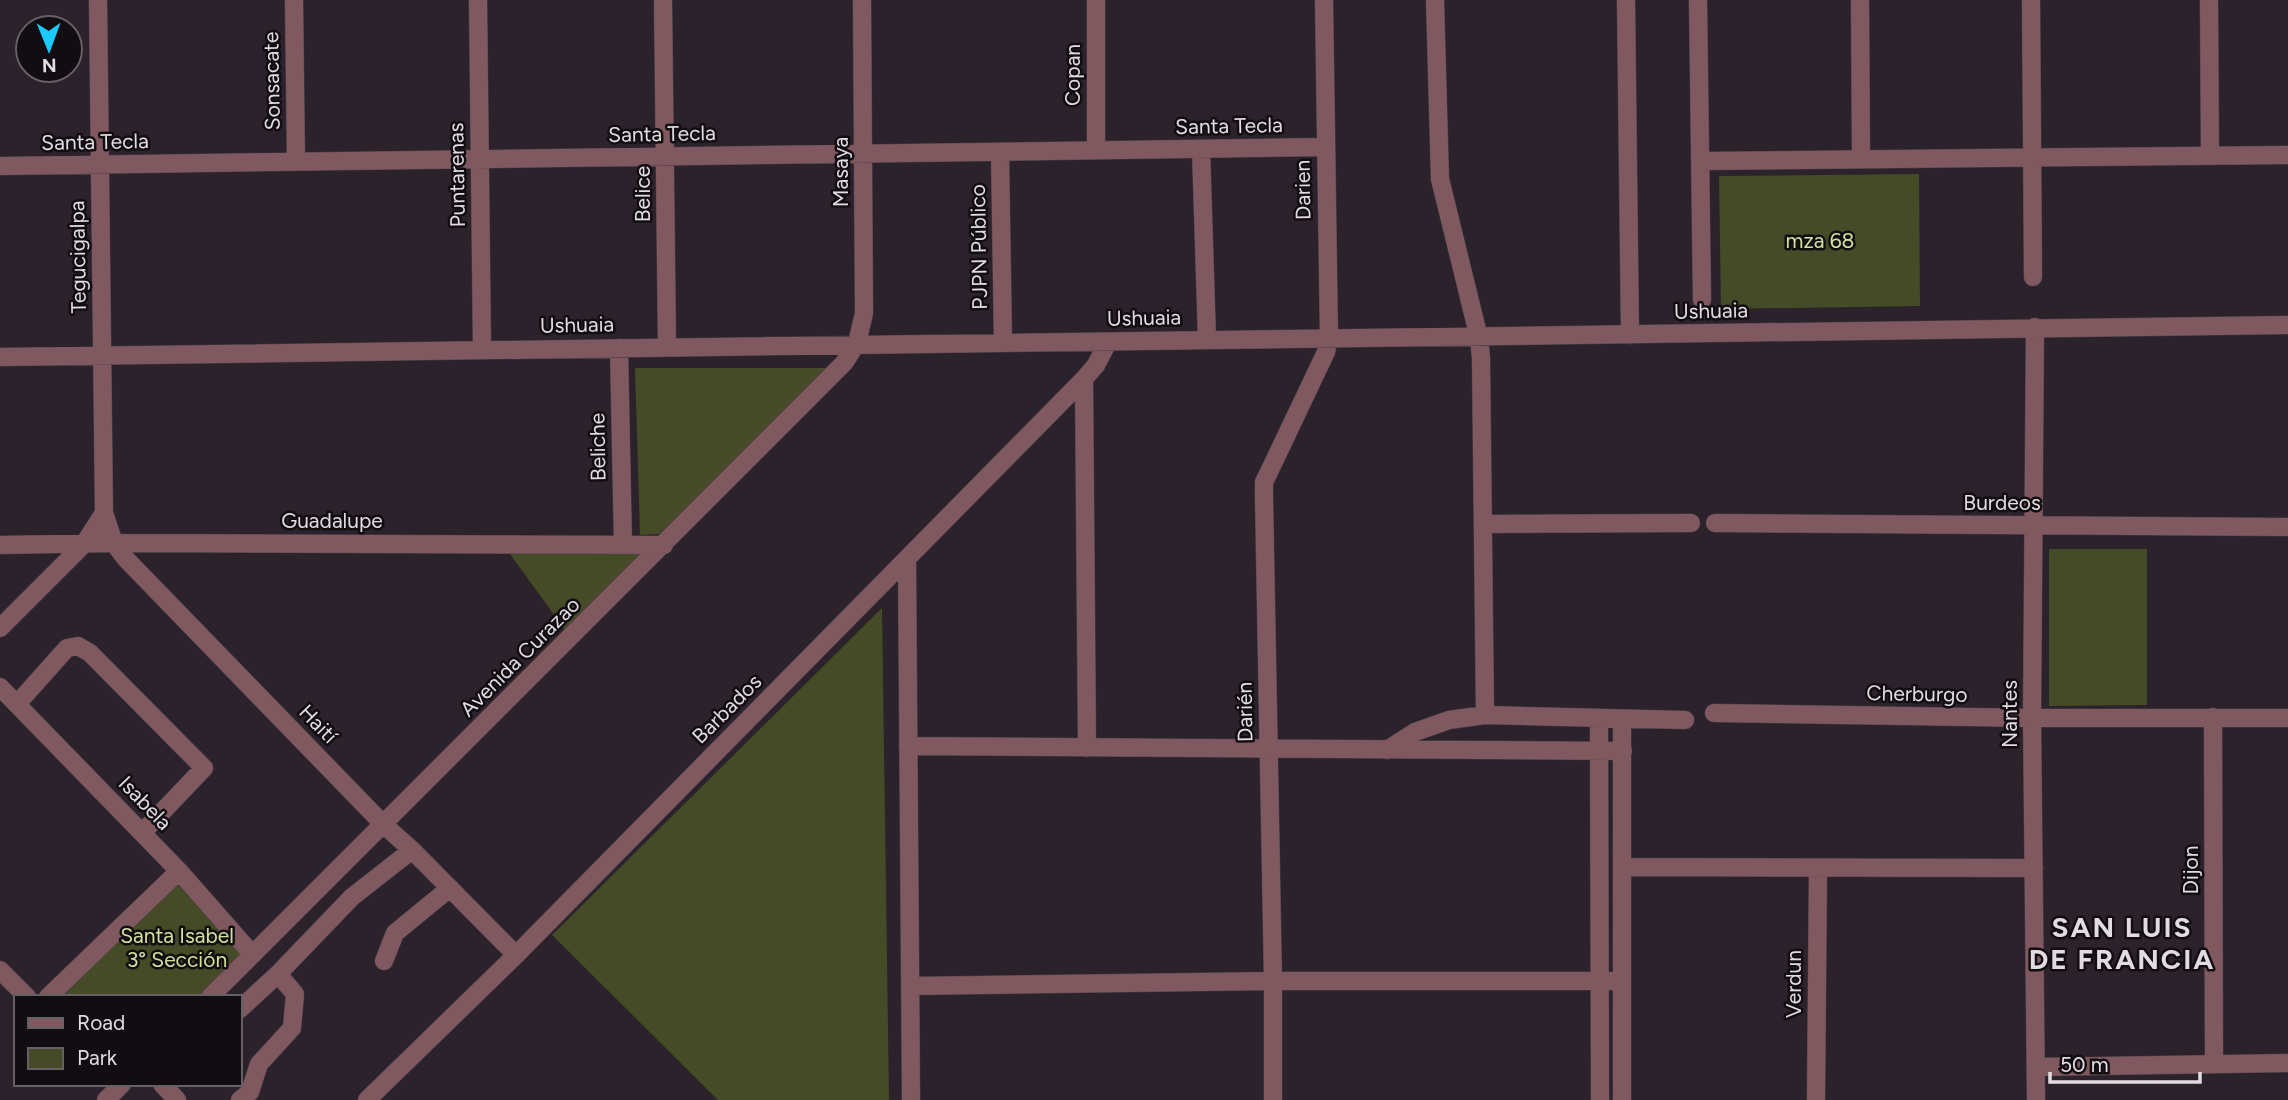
<svg xmlns="http://www.w3.org/2000/svg" width="2288" height="1100" font-family="Figtree,sans-serif">
  <style>
    .green { fill: #444b26 }
    .lines { fill: none; stroke-linecap: round; stroke-linejoin: round }
    .minor-casing { stroke: #494048; stroke-width: 19 }
    .minor { stroke: #80585f; stroke-width: 18 }
    .labels { text-anchor: middle; stroke-width: 5; stroke-linejoin: round; paint-order: stroke }
    .street-label { font-size: 21px; fill: #e2dce2; stroke: #110d11 }
    .park-label { font-size: 21px; fill: #d3e19e; stroke: #110d11 }
    .district-label { font-size: 28px; font-weight: bold; letter-spacing: 2px; fill: #e2dce2; stroke: #110d11 }
  </style>
  <rect width="100%" height="100%" fill="#2c222b"/>
  <path class="green" d="M 1919,174 L 1920,306 L 1721,309 L 1719,176 Z
    M 635,368 L 835,368 L 761,441 L 659,534 L 640,535 Z
    M 2049,549 L 2147,549 L 2147,705 L 2049,706 Z
    M 643,551 L 565,630 L 510,554 Z
    M 882,608 L 889,1100 L 718,1100 L 552,935 Z
    M 178,880 L 248,952 L 201,997 L 57,997 Z"/>
  <g class="lines">
    <defs>
      <path id="minor" d="M 98,0 L 104,513 L 114,543 L 126,559 L 384,825 L 412,850 L 516,955
        M 294,0 L 296,162
        M 478,0 L 482,349
        M 663,0 L 667,346
        M 1096,0 L 1096,150
        M 1435,0 L 1440,179 L 1479,338 L 1481,358 L 1485,715
        M 1626,0 L 1630,335
        M 1698,0 L 1702,300
        M 1860,0 L 1861,159
        M 2031,0 L 2033,277
        M 2209,0 L 2210,156
        M 1201,149 L 1207,339
        M 1000,152 L 1003,342
        M 1700,161 L 2288,155
        M 0,166 L 1325,147
        M 2035,327 L 2032,718 L 2036,1100
        M 619,348 L 623,545
        M 0,357 L 2288,325
        M 1084,379 L 1087,748
        M 1715,523 L 2288,527
        M 1483,524 L 1691,523
        M 0,545 L 114,543 L 664,545
        M 907,559 L 911,1100
        M 0,628 L 84,544 L 104,513
        M 0,687 L 179,871 L 252,954
        M 17,704 L 67,648 L 78,646 L 90,653 L 204,768 L 142,833
        M 1714,713 L 2032,718 L 2288,718
        M 2213,717 L 2214,1064
        M 1599,718 L 1600,1100
        M 908,746 L 1623,751
        M 1387,750 L 1415,732 L 1449,720 L 1485,715 L 1685,720
        M 1622,867 L 2034,868
        M 384,961 L 395,933 L 450,888
        M 0,970 L 27,997
        M 910,986 L 1273,981 L 1622,981
        M 48,997 L 179,871
        M 210,997 L 844,363 L 857,343 L 864,313 L 862,0
        M 240,1009 L 278,974 L 352,897 L 412,850
        M 2036,1067 L 2288,1063
        M 162,1084 L 177,1100
        M 106,1100 L 122,1084
        M 240,1100 L 250,1092 L 259,1064 L 292,1028 L 295,994 L 278,974
        M 367,1100 L 516,955 L 1084,379 L 1096,365 L 1108,342
        M 1273,1100 L 1273,981 L 1264,497 L 1264,482 L 1269,472 L 1326,352 L 1329,338 L 1324,0
        M 1622,1100 L 1622,719
        M 1816,1100 L 1818,869"/>
    </defs>
    <use href="#minor" class="minor-casing"/>
    <use href="#minor" class="minor"/>
  </g>
  <g class="labels">
    <g class="street-label">
      <text transform="translate(1073 75) rotate(-90)" y="7">Copan</text>
      <text transform="translate(272 81) rotate(-91)" y="7">Sonsacate</text>
      <text transform="translate(1229 126) rotate(-1)" y="7">Santa Tecla</text>
      <text transform="translate(662 134) rotate(-1)" y="7">Santa Tecla</text>
      <text transform="translate(95 142) rotate(-1)" y="7">Santa Tecla</text>
      <text transform="translate(841 172) rotate(-90)" y="7">Masaya</text>
      <text transform="translate(457 175) rotate(-91)" y="7">Puntarenas</text>
      <text transform="translate(1303 190) rotate(-91)" y="7">Darien</text>
      <text transform="translate(643 194) rotate(-90)" y="7">Belice</text>
      <text transform="translate(979 247) rotate(-91)" y="7">PJPN Público</text>
      <text transform="translate(78 257) rotate(-91)" y="7">Tegucigalpa</text>
      <text transform="translate(1711 311) rotate(-1)" y="7">Ushuaia</text>
      <text transform="translate(1144 318) rotate(-1)" y="7">Ushuaia</text>
      <text transform="translate(577 325) rotate(-1)" y="7">Ushuaia</text>
      <text transform="translate(598 447) rotate(-91)" y="7">Beliche</text>
      <text x="2002" y="510">Burdeos</text>
      <text x="332" y="528">Guadalupe</text>
      <text transform="translate(520 657) rotate(-45)" y="7">Avenida Curazao</text>
      <text transform="translate(1917 694) rotate(1)" y="7">Cherburgo</text>
      <text transform="translate(727 709) rotate(-45)" y="7">Barbados</text>
      <text transform="translate(1245 712) rotate(-91)" y="7">Darién</text>
      <text transform="translate(2010 714) rotate(-90)" y="7">Nantes</text>
      <text transform="translate(318 724) rotate(46)" y="7">Haití</text>
      <text transform="translate(145 803) rotate(46)" y="7">Isabela</text>
      <text transform="translate(2191 870) rotate(-90)" y="7">Dijon</text>
      <text transform="translate(1794 984) rotate(-90)" y="7">Verdun</text>
    </g>
    <g class="park-label">
      <text x="1820" y="248">mza 68</text>
      <text x="177" y="943">Santa Isabel<tspan x="177" dy="24">3° Sección</tspan></text>
    </g>
    <g class="district-label">
      <text x="2122" y="937">SAN LUIS<tspan x="2122" dy="32">DE FRANCIA</tspan></text>
    </g>
  </g>
  <rect x="14" y="995" width="228" height="91" fill="#110d11" stroke="#656065" stroke-width="2"/>
  <rect x="28" y="1018" width="35" height="10" fill="#80585f" stroke="#656065" stroke-width="2"/>
  <text x="77" y="1030" font-size="21" fill="#e2dce2">Road</text>
  <rect x="28" y="1048" width="35" height="21" fill="#444b26" stroke="#656065" stroke-width="2"/>
  <text x="77" y="1065" font-size="21" fill="#e2dce2">Park</text>
  <g transform="translate(49 49) rotate(179)"><circle r="33" fill="#110d11" stroke="#656065" stroke-width="2"/>
  <path d="M0-5L12 26L0 18L-12 26Z" fill="#1acafc"/>
  <text y="-10" font-size="19" font-weight="bold" text-anchor="middle" fill="#e2dce2">N</text>
  </g>
  <path d="M2050 1072v10h150v-10" fill="none" stroke="#e2dce2" stroke-width="3.5"/>
  <text x="2060" y="1072" font-size="21" fill="#e2dce2" stroke="#110d11" stroke-width="5" paint-order="stroke">50 m</text>
</svg>
